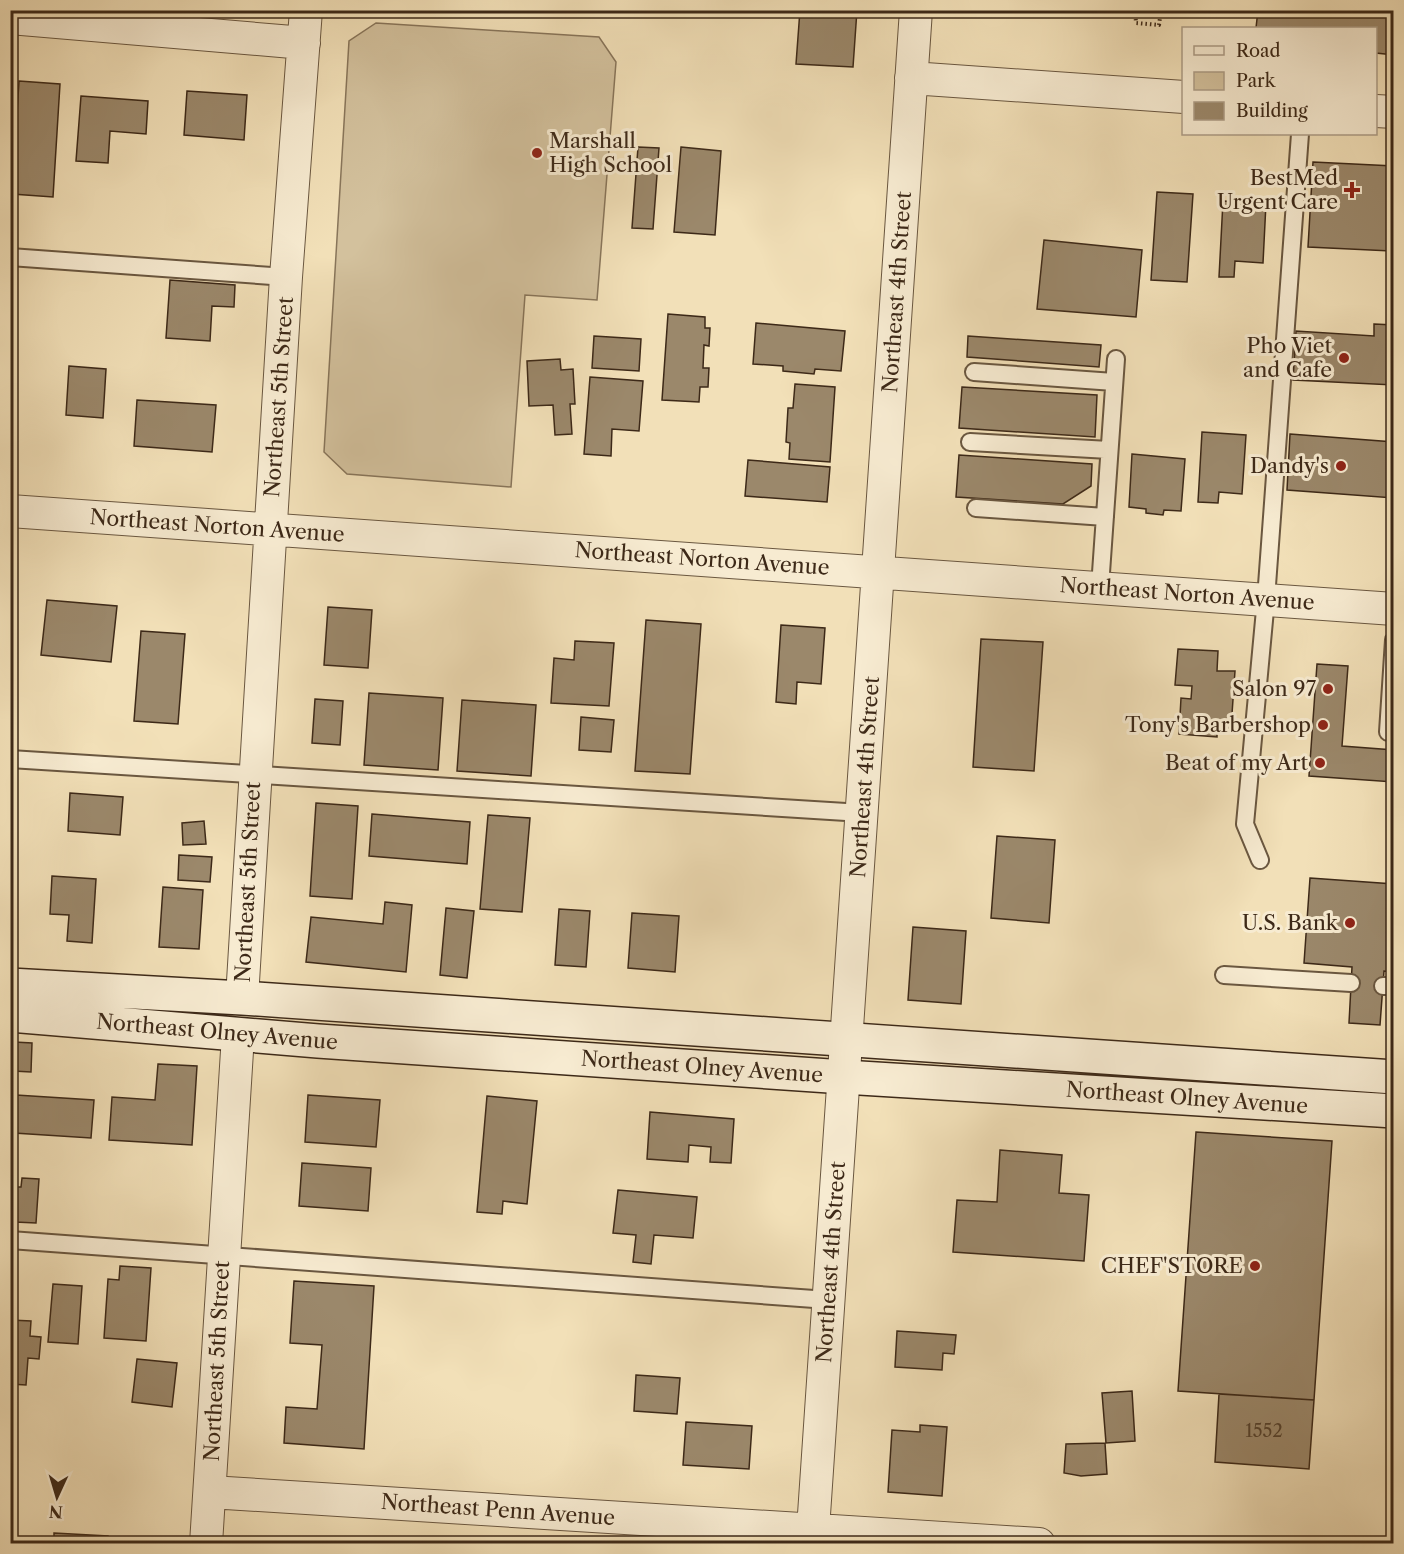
<svg xmlns="http://www.w3.org/2000/svg" width="1404" height="1554" font-family="'Libre Caslon Text',serif">
  <style>
    .green { fill: #d3c19d; stroke: #88755a; stroke-width: 1.5 }
    .building { fill: #9b886b; stroke: #3d2918; stroke-width: 1.5 }
    .lines { fill: none; stroke-linecap: round; stroke-linejoin: round }
    .lane-casing { stroke: #6a5740; stroke-width: 20 }
    .street-casing { stroke: #6a5740; stroke-width: 34 }
    .secondary-casing { stroke: #3d2918; stroke-width: 36 }
    .path { stroke: #3d2918; stroke-width: 4; stroke-dasharray: 1.5 3; stroke-linecap: butt }
    .lane { stroke: #f7ebd1; stroke-width: 16 }
    .street { stroke: #f7ebd1; stroke-width: 32 }
    .secondary { stroke: #f7ebd1; stroke-width: 33 }
    .poi-dot { fill: #8f2418; stroke: #f7ebd1; stroke-width: 2 }
    .labels { text-anchor: middle; stroke-width: 6; stroke-linejoin: round; paint-order: stroke }
    .number-label { font-size: 18px; fill: #54412d }
    .poi-label { font-size: 21px; fill: #3d2918; stroke: #f7ebd1; text-anchor: end }
    .street-label { font-size: 21px; fill: #3d2918; stroke: #f7ebd1 }
  </style>
  <rect width="100%" height="100%" fill="#f2e0b8"/>
  <filter id="stains"><feTurbulence type="fractalNoise" baseFrequency=".00333" numOctaves="4"/><feColorMatrix values="0 0 0 0 .2 0 0 0 0 .09 0 0 0 0 .02 0 0 0 .5 -.17"/></filter>
  <radialGradient id="worn" r=".72"><stop offset=".6" stop-color="#630" stop-opacity="0"/><stop offset="1" stop-color="#630" stop-opacity=".3"/></radialGradient>
  <path class="green" d="M 376,23 L 599,37 L 616,62 L 597,300 L 525,295 L 511,487 L 347,474 L 324,452 L 349,41 Z"/>
  <path class="building" d="M 800,10 L 857,10 L 853,67 L 796,64 Z
    M 1258,10 L 1394,10 L 1394,55 L 1376,53 L 1376,28 L 1256,28 Z
    M 19,81 L 60,84 L 53,197 L 12,194 Z
    M 187,91 L 247,95 L 244,140 L 184,135 Z
    M 81,96 L 148,101 L 146,134 L 110,131 L 108,163 L 76,161 Z
    M 638,147 L 659,148 L 653,229 L 632,228 Z
    M 681,147 L 721,151 L 715,235 L 674,232 Z
    M 1313,162 L 1394,166 L 1391,251 L 1308,247 Z
    M 1157,192 L 1193,194 L 1187,282 L 1151,280 Z
    M 1223,201 L 1266,203 L 1263,263 L 1235,261 L 1234,277 L 1219,277 Z
    M 1044,240 L 1142,250 L 1136,317 L 1037,309 Z
    M 170,280 L 235,285 L 234,307 L 212,306 L 210,341 L 166,338 Z
    M 668,314 L 705,317 L 705,328 L 710,328 L 709,346 L 704,345 L 703,368 L 709,368 L 708,387 L 700,387 L 699,402 L 662,400 Z
    M 756,323 L 845,331 L 841,371 L 815,369 L 814,374 L 783,371 L 783,366 L 753,364 Z
    M 1374,324 L 1394,325 L 1394,385 L 1293,380 L 1296,331 L 1374,336 Z
    M 594,336 L 641,339 L 639,371 L 592,368 Z
    M 968,336 L 1101,345 L 1099,367 L 967,357 Z
    M 560,359 L 561,370 L 573,369 L 575,404 L 570,404 L 572,434 L 555,435 L 553,405 L 529,406 L 527,361 Z
    M 69,366 L 106,369 L 103,418 L 66,415 Z
    M 590,377 L 643,381 L 639,431 L 612,429 L 611,456 L 584,454 Z
    M 795,384 L 835,387 L 830,462 L 789,459 L 790,443 L 786,442 L 788,408 L 793,408 Z
    M 962,387 L 1097,395 L 1095,437 L 959,428 Z
    M 137,400 L 216,405 L 212,452 L 134,446 Z
    M 1202,432 L 1246,435 L 1242,494 L 1219,492 L 1218,503 L 1198,502 Z
    M 1290,434 L 1394,442 L 1394,498 L 1287,490 Z
    M 1132,454 L 1185,459 L 1181,511 L 1164,510 L 1163,515 L 1146,513 L 1146,509 L 1129,507 Z
    M 959,455 L 1092,464 L 1091,486 L 1063,504 L 956,497 Z
    M 748,460 L 830,467 L 827,502 L 745,496 Z
    M 47,600 L 117,606 L 111,662 L 41,655 Z
    M 328,607 L 372,610 L 368,668 L 324,665 Z
    M 646,620 L 701,624 L 690,774 L 635,771 Z
    M 781,625 L 825,628 L 821,684 L 797,682 L 796,704 L 776,702 Z
    M 141,631 L 185,634 L 178,724 L 134,721 Z
    M 981,639 L 1043,642 L 1034,771 L 973,767 Z
    M 575,641 L 614,643 L 609,706 L 551,703 L 554,658 L 574,660 Z
    M 1178,649 L 1218,651 L 1217,671 L 1235,671 L 1231,728 L 1217,728 L 1217,737 L 1179,734 L 1181,698 L 1191,699 L 1192,686 L 1175,685 Z
    M 1317,664 L 1348,666 L 1342,746 L 1394,750 L 1394,782 L 1309,776 Z
    M 369,693 L 443,698 L 438,770 L 364,765 Z
    M 315,699 L 343,701 L 340,745 L 312,743 Z
    M 462,700 L 536,705 L 531,776 L 457,771 Z
    M 581,717 L 614,720 L 611,752 L 579,750 Z
    M 70,793 L 123,797 L 120,835 L 68,831 Z
    M 316,803 L 358,806 L 352,899 L 310,896 Z
    M 372,814 L 470,822 L 467,864 L 369,856 Z
    M 488,815 L 530,818 L 522,912 L 480,909 Z
    M 204,821 L 206,844 L 183,845 L 182,823 Z
    M 997,836 L 1055,840 L 1049,923 L 991,918 Z
    M 179,855 L 212,857 L 210,882 L 178,880 Z
    M 52,876 L 96,879 L 92,943 L 67,941 L 69,915 L 50,914 Z
    M 1310,878 L 1394,884 L 1394,972 L 1384,971 L 1380,1025 L 1349,1023 L 1352,967 L 1304,963 Z
    M 163,887 L 203,890 L 199,949 L 159,947 Z
    M 385,902 L 412,905 L 406,972 L 306,962 L 311,917 L 383,924 Z
    M 446,908 L 474,911 L 467,978 L 440,975 Z
    M 559,909 L 590,911 L 586,967 L 555,965 Z
    M 632,913 L 679,916 L 675,972 L 628,968 Z
    M 913,927 L 966,931 L 961,1004 L 908,1000 Z
    M 14,1042 L 32,1043 L 31,1072 L 13,1071 Z
    M 158,1064 L 197,1066 L 192,1145 L 109,1140 L 112,1097 L 155,1100 Z
    M 16,1095 L 94,1100 L 91,1138 L 14,1133 Z
    M 308,1095 L 380,1100 L 376,1147 L 305,1142 Z
    M 487,1096 L 537,1101 L 527,1204 L 503,1201 L 502,1214 L 477,1212 Z
    M 650,1112 L 734,1119 L 731,1163 L 710,1162 L 711,1147 L 689,1145 L 688,1162 L 647,1159 Z
    M 1196,1132 L 1332,1141 L 1314,1400 L 1178,1391 Z
    M 1000,1150 L 1062,1155 L 1059,1193 L 1089,1195 L 1084,1261 L 953,1252 L 957,1200 L 997,1202 Z
    M 302,1163 L 371,1168 L 368,1211 L 299,1206 Z
    M 22,1178 L 39,1179 L 36,1223 L 15,1222 L 15,1214 L 10,1214 L 10,1187 L 21,1187 Z
    M 618,1190 L 697,1197 L 693,1238 L 654,1235 L 651,1264 L 633,1262 L 636,1235 L 613,1233 Z
    M 120,1266 L 151,1268 L 146,1341 L 104,1338 L 108,1279 L 119,1280 Z
    M 294,1281 L 374,1286 L 364,1449 L 284,1443 L 286,1407 L 317,1409 L 322,1345 L 290,1343 Z
    M 53,1284 L 82,1286 L 78,1344 L 48,1342 Z
    M 10,1320 L 31,1321 L 30,1336 L 41,1337 L 39,1359 L 28,1358 L 26,1385 L 10,1384 Z
    M 897,1331 L 956,1335 L 954,1354 L 943,1353 L 942,1370 L 895,1367 Z
    M 137,1359 L 177,1363 L 172,1407 L 132,1402 Z
    M 636,1375 L 680,1378 L 677,1414 L 634,1411 Z
    M 1132,1391 L 1135,1441 L 1106,1443 L 1102,1393 Z
    M 1219,1394 L 1314,1400 L 1309,1469 L 1215,1462 Z
    M 686,1422 L 752,1426 L 749,1469 L 683,1465 Z
    M 920,1425 L 947,1427 L 942,1496 L 888,1492 L 892,1430 L 920,1432 Z
    M 1105,1443 L 1107,1474 L 1081,1476 L 1064,1473 L 1066,1444 Z
    M 54,1533 L 108,1536 L 108,1544 L 54,1544 Z"/>
  <g class="lines">
    <defs>
      <path id="lane" d="M 10,257 L 286,277
        M 974,372 L 1114,382
        M 970,442 L 1109,450
        M 976,508 L 1105,517
        M 1100,587 L 1116,359
        M 1388,732 L 1394,640
        M 10,759 L 862,813
        M 1260,860 L 1245,824 L 1266,599 L 1300,134
        M 1224,975 L 1351,983
        M 1383,986 L 1394,986
        M 10,1240 L 828,1300"/>
      <path id="street" d="M 10,18 L 304,43
        M 911,78 L 1184,97
        M 1376,111 L 1394,112
        M 10,511 L 1394,609
        M 242,998 L 286,277 L 306,10
        M 210,1492 L 1039,1544
        M 206,1544 L 238,1035
        M 812,1544 L 916,10"/>
      <path id="secondary" d="M 10,985 L 242,998 L 1394,1077
        M 10,1015 L 318,1041 L 844,1077 L 1394,1111"/>
    </defs>
    <use href="#lane" class="lane-casing"/>
    <use href="#street" class="street-casing"/>
    <use href="#secondary" class="secondary-casing"/>
    <path class="path" d="M 1135,10 L 1136,23 L 1159,25 L 1161,10
      M 1227,10 L 1251,13 L 1251,10"/>
    <use href="#lane" class="lane"/>
    <use href="#street" class="street"/>
    <use href="#secondary" class="secondary"/>
  </g>
  <g class="poi-dot">
    <circle cx="537" cy="153" r="6"/>
    <path d="M1349 181h6v6h6v6h-6v6h-6v-6h-6v-6h6z"/>
    <circle cx="1344" cy="358" r="6"/>
    <circle cx="1341" cy="466" r="6"/>
    <circle cx="1328" cy="689" r="6"/>
    <circle cx="1323" cy="725" r="6"/>
    <circle cx="1320" cy="763" r="6"/>
    <circle cx="1350" cy="923" r="6"/>
    <circle cx="1255" cy="1266" r="6"/>
  </g>
  <g class="labels">
    <g class="number-label">
      <text x="1264" y="1437">1552</text>
    </g>
    <g class="poi-label">
      <text x="549" y="148" text-anchor="start">Marshall<tspan x="549" dy="24">High School</tspan></text>
      <text x="1338" y="185">BestMed<tspan x="1338" dy="24">Urgent Care</tspan></text>
      <text x="1332" y="353">Pho Viet<tspan x="1332" dy="24">and Cafe</tspan></text>
      <text x="1329" y="473">Dandy's</text>
      <text x="1316" y="696">Salon 97</text>
      <text x="1311" y="732">Tony's Barbershop</text>
      <text x="1308" y="770">Beat of my Art</text>
      <text x="1338" y="930">U.S. Bank</text>
      <text x="1243" y="1273">CHEF'STORE</text>
    </g>
    <g class="street-label">
      <text transform="translate(897 292) rotate(-86)" y="7">Northeast 4th Street</text>
      <text transform="translate(279 397) rotate(-86)" y="7">Northeast 5th Street</text>
      <text transform="translate(217 526) rotate(4)" y="7">Northeast Norton Avenue</text>
      <text transform="translate(702 559) rotate(4)" y="7">Northeast Norton Avenue</text>
      <text transform="translate(1187 594) rotate(4)" y="7">Northeast Norton Avenue</text>
      <text transform="translate(865 777) rotate(-86)" y="7">Northeast 4th Street</text>
      <text transform="translate(248 882) rotate(-87)" y="7">Northeast 5th Street</text>
      <text transform="translate(217 1032) rotate(5)" y="7">Northeast Olney Avenue</text>
      <text transform="translate(702 1067) rotate(4)" y="7">Northeast Olney Avenue</text>
      <text transform="translate(1187 1098) rotate(4)" y="7">Northeast Olney Avenue</text>
      <text transform="translate(831 1262) rotate(-86)" y="7">Northeast 4th Street</text>
      <text transform="translate(217 1361) rotate(-87)" y="7">Northeast 5th Street</text>
      <text transform="translate(498 1510) rotate(4)" y="7">Northeast Penn Avenue</text>
    </g>
  </g>
  <rect width="1404" height="1554" fill="none" stroke="#f2e0b8" stroke-width="36"/>
  <rect x="12" y="12" width="1380" height="1530" fill="none" stroke="#3d2918" stroke-width="3"/>
  <rect x="18" y="18" width="1368" height="1518" fill="none" stroke="#3d2918" stroke-width="1.5"/>
  <rect x="1182" y="27" width="195" height="108" fill="#f7ebd1" stroke="#ad9d87" stroke-width="1.5"/>
  <rect x="1194" y="46" width="30" height="9" fill="#f7ebd1" stroke="#ad9d87" stroke-width="1.5"/>
  <text x="1236" y="57" font-size="18" fill="#3d2918">Road</text>
  <rect x="1194" y="72" width="30" height="18" fill="#d3c19d" stroke="#ad9d87" stroke-width="1.5"/>
  <text x="1236" y="87" font-size="18" fill="#3d2918">Park</text>
  <rect x="1194" y="102" width="30" height="18" fill="#9b886b" stroke="#ad9d87" stroke-width="1.5"/>
  <text x="1236" y="117" font-size="18" fill="#3d2918">Building</text>
  <g transform="translate(57 1497) rotate(184)" stroke="#f7ebd1" stroke-width="4.5" paint-order="stroke">
  <path d="M0-4.5L10 22L0 15L-10 22Z" fill="#3d2918"/>
  <text y="-9" font-size="16" font-weight="bold" text-anchor="middle" fill="#3d2918">N</text>
  </g>
  <rect width="100%" height="100%" filter="url(#stains)"/>
  <rect width="100%" height="100%" fill="url(#worn)"/>
</svg>
